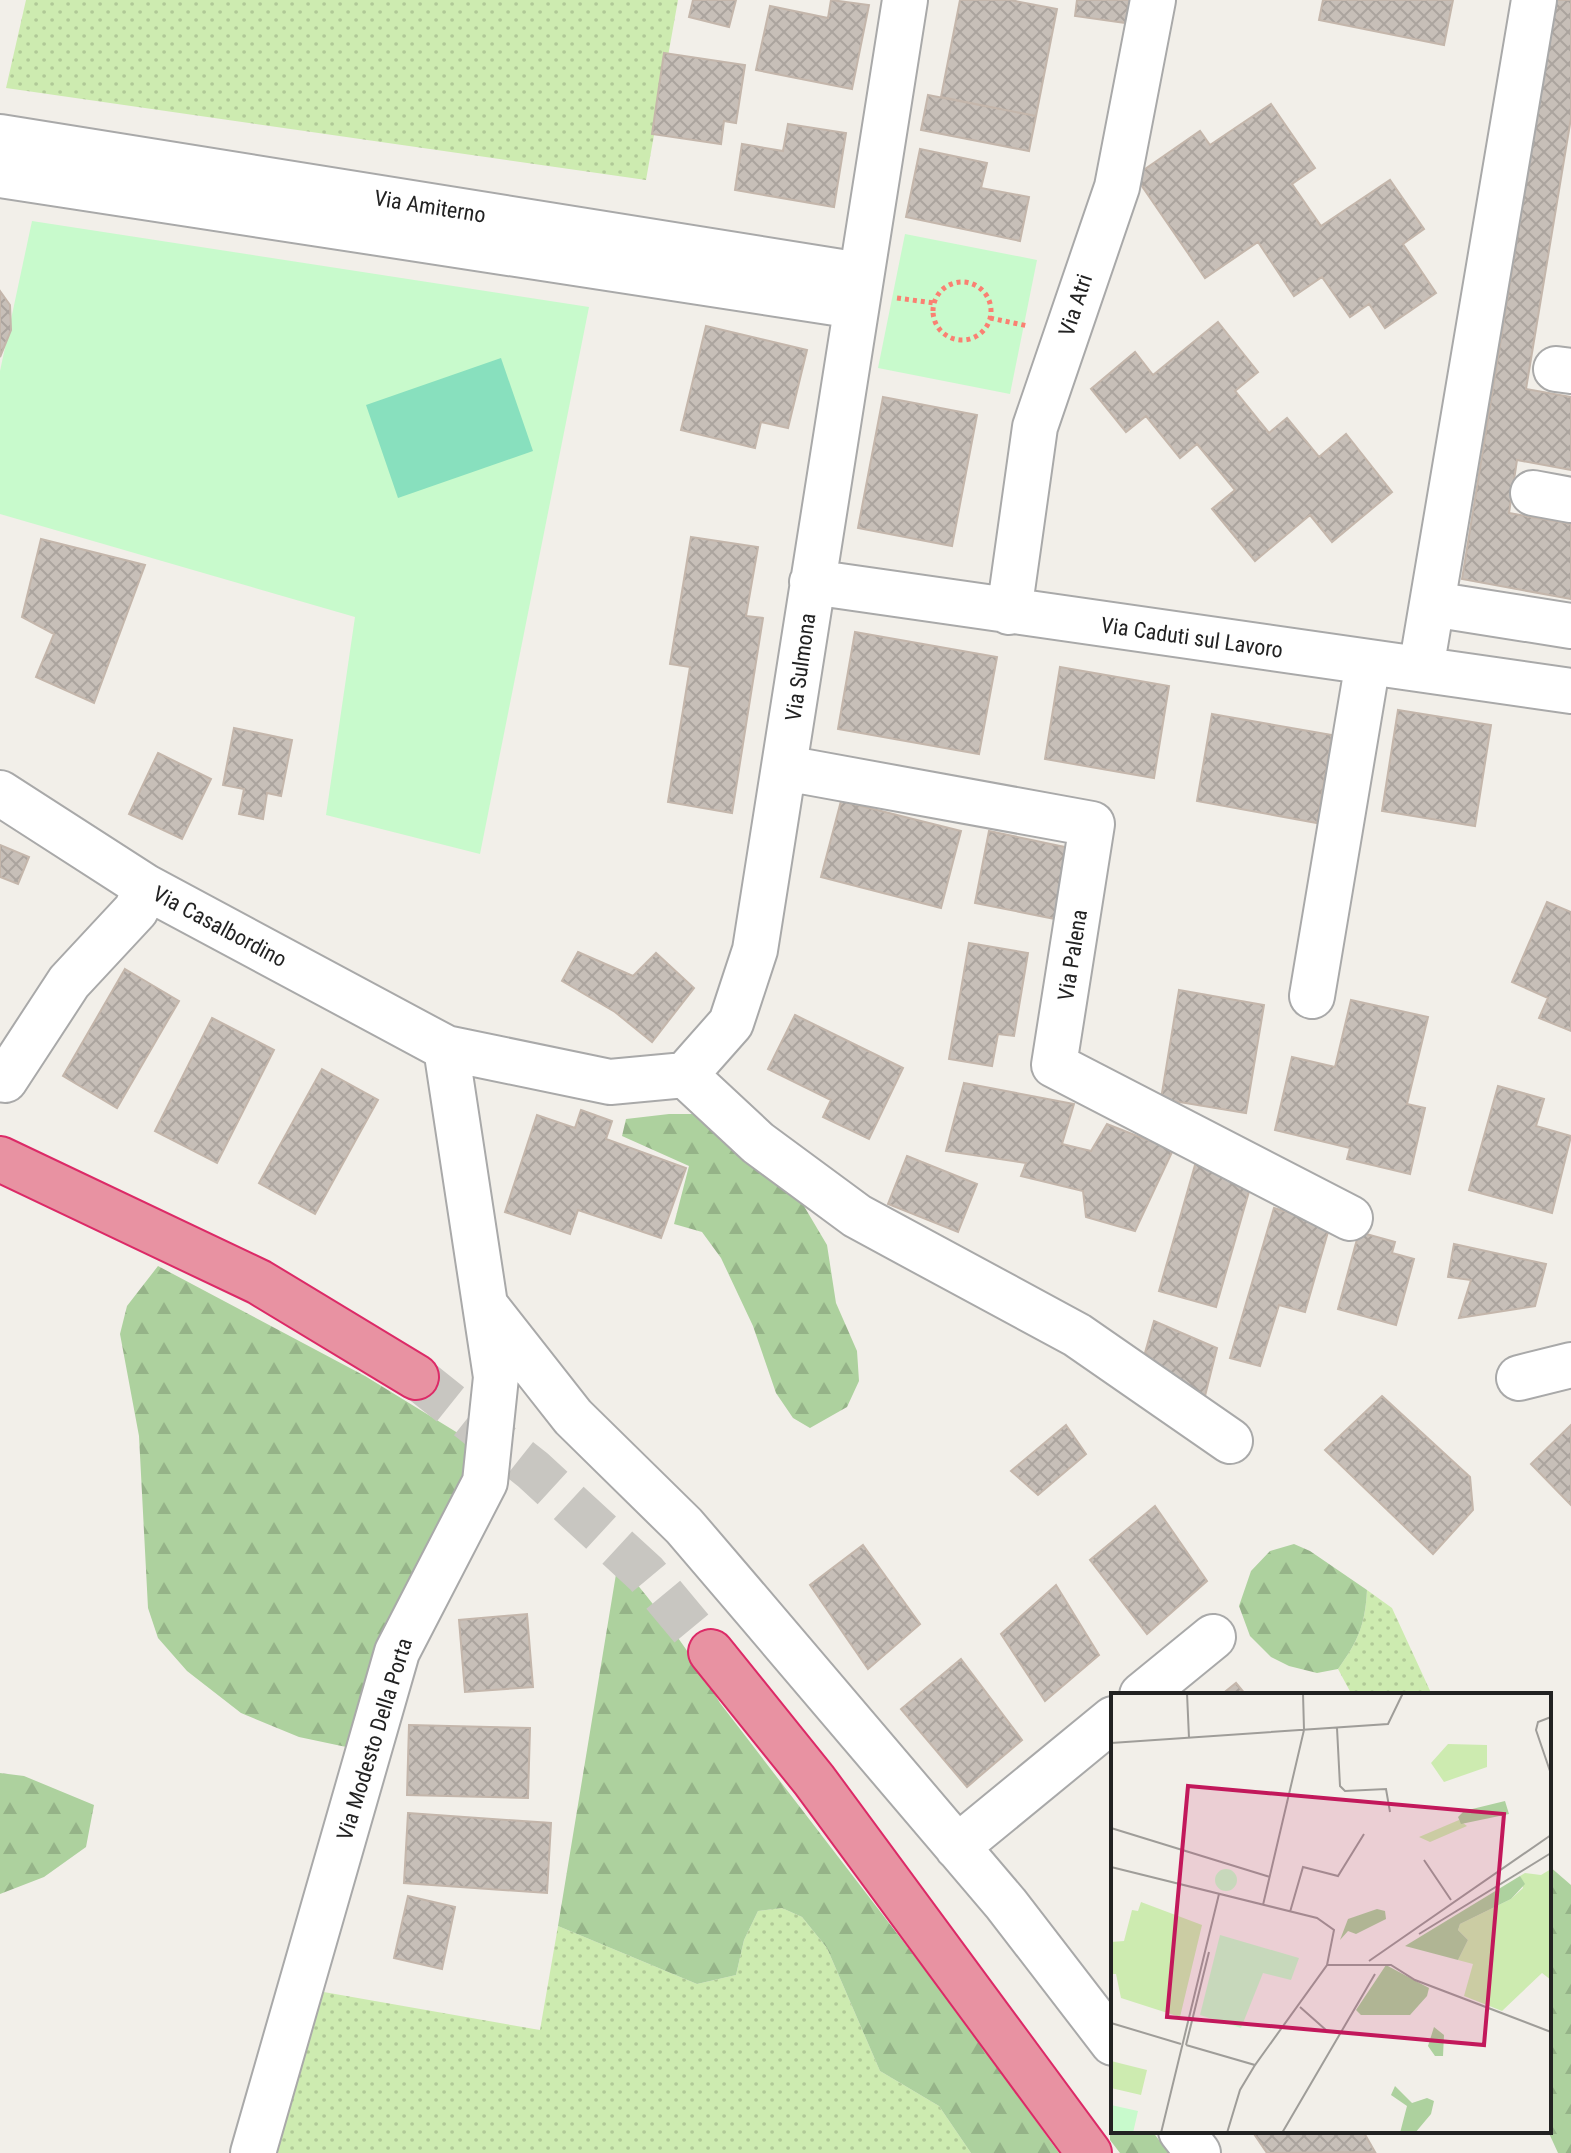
<svg xmlns="http://www.w3.org/2000/svg" width="1571" height="2153" font-family="'Roboto Condensed',sans-serif">
  <style>
    .grass { fill: url(#grass-dots) }
    .forest { fill: url(#forest-firs) }
    .park { fill: #c8facc }
    .pitch { fill: #88e0be }
    .building { fill: url(#building-cross-hatch); stroke: #c4b6ab; stroke-width: 2 }
    .lines { fill: none; stroke-linecap: round; stroke-linejoin: round }
    .highway-tunnel { stroke: #c8c6c1; stroke-width: 44; stroke-dasharray: 44 22; stroke-linecap: butt }
    .minor-casing { stroke: #a9a9a9; stroke-width: 48 }
    .highway-casing { stroke: #dc2a67; stroke-width: 48 }
    .path { stroke: #fa8072; stroke-width: 5; stroke-dasharray: 4 4; stroke-linecap: butt }
    .minor { stroke: #fff; stroke-width: 44 }
    .highway { stroke: #e892a2; stroke-width: 44 }
    .labels { text-anchor: middle; stroke-width: 8; stroke-linejoin: round; paint-order: stroke }
    .street-label { font-size: 22px; fill: #222; stroke: #fff }
    .inset-road { fill: none; stroke: #9f9d99; stroke-width: 2 }
    .view { fill: #c2185b; fill-opacity: 0.15; stroke: #c2185b; stroke-width: 4 }
    .inset-edge { fill: none; stroke: #222; stroke-width: 4 }
  </style>
  <defs>
    <pattern id="grass-dots" width="8" height="8" patternUnits="userSpaceOnUse" patternTransform="scale(2)"><rect width="8" height="8" fill="#cdebb0"/><path d="M2 2h.1M6 6h.1" fill="none" stroke="#b0c997" stroke-width="1.8" stroke-linecap="round"/></pattern>
    <pattern id="forest-firs" width="22" height="20" patternUnits="userSpaceOnUse" patternTransform="scale(2)"><rect width="22" height="20" fill="#add19e"/><path d="M5 1l3.5 6h-7zM16 11l3.5 6h-7z" fill="#95b388"/></pattern>
    <pattern id="building-cross-hatch" width="8" height="8" patternUnits="userSpaceOnUse" patternTransform="scale(2)"><rect width="8" height="8" fill="#c7bfb8"/><path d="M0 0l8 8M0 8l8-8" fill="none" stroke="#aba49e"/></pattern>
  </defs>
  <rect width="100%" height="100%" fill="#f2efe9"/>
  <path class="grass" d="M 26,0 L 678,0 L 646,180 L 6,88 Z
    M 1367,1590 L 1392,1608 L 1432,1695 L 1352,1695 L 1338,1669 C 1358,1641 1365,1626 1367,1590 Z
    M 782,1908 L 802,1917 L 827,1948 L 880,2071 L 939,2106 L 971,2153 L 271,2153 L 318,1991 L 540,2030 L 558,1926 L 697,1984 L 736,1975 L 744,1940 L 758,1911 Z"/>
  <path class="forest" d="M 669,1114 L 692,1114 L 723,1130 L 798,1196 L 827,1245 L 836,1303 L 857,1351 L 859,1381 L 847,1407 L 810,1428 L 793,1418 L 776,1393 L 753,1326 L 721,1258 L 702,1232 L 674,1224 L 689,1166 L 622,1136 L 626,1119 Z
    M 158,1266 L 365,1376 L 479,1446 L 351,1748 L 299,1737 L 241,1713 L 187,1671 L 158,1638 L 148,1608 L 139,1436 L 120,1334 L 127,1306 Z
    M 1294,1544 L 1310,1551 L 1367,1590 C 1365,1626 1358,1641 1338,1669 L 1317,1673 L 1289,1666 L 1271,1657 L 1250,1636 L 1239,1606 L 1251,1571 L 1270,1551 Z
    M 618,1562 C 657,1606 690,1652 720,1703 L 952,2005 L 1059,2153 L 971,2153 L 939,2106 L 880,2071 L 827,1948 L 802,1917 L 782,1908 L 758,1911 L 744,1940 L 736,1975 L 697,1984 L 558,1926 Z
    M 0,1773 L 24,1776 L 94,1805 L 86,1847 L 44,1877 L 0,1894 Z
    M 1549,1866 L 1571,1885 L 1571,2153 L 1558,2153 L 1548,2131 Z
    M 1113,2121 L 1113,2131 L 1152,2131 L 1169,2153 L 1120,2153 L 1110,2140 L 1110,2124 Z"/>
  <path class="park" d="M 32,221 L 589,307 L 480,854 L 326,815 L 355,617 L 0,514 L 0,371 Z
    M 905,234 L 1037,260 L 1010,394 L 878,368 Z"/>
  <path class="pitch" d="M 501,358 L 533,451 L 398,498 L 366,405 Z"/>
  <path class="building" d="M 693,0 L 736,0 L 729,27 L 689,17 Z
    M 831,0 L 869,5 L 852,89 L 756,70 L 770,6 L 828,18 Z
    M 960,0 L 1010,0 L 1057,9 L 1036,116 L 941,97 Z
    M 1077,0 L 1129,0 L 1126,23 L 1075,16 Z
    M 1323,0 L 1453,0 L 1444,45 L 1319,20 Z
    M 1556,0 L 1571,0 L 1571,118 L 1526,389 L 1571,397 L 1571,470 L 1517,460 L 1509,513 L 1571,524 L 1571,599 L 1462,579 Z
    M 664,53 L 745,65 L 736,123 L 724,121 L 721,144 L 652,134 Z
    M 928,95 L 1036,116 L 1029,151 L 921,130 Z
    M 1271,104 L 1315,168 L 1292,184 L 1321,226 L 1390,180 L 1424,229 L 1403,244 L 1436,293 L 1385,328 L 1369,304 L 1350,317 L 1322,277 L 1294,296 L 1258,242 L 1205,278 L 1135,176 L 1200,131 L 1210,145 Z
    M 788,124 L 846,133 L 834,207 L 735,190 L 742,144 L 783,151 Z
    M 920,149 L 987,163 L 981,188 L 1029,197 L 1020,241 L 906,217 Z
    M 0,291 L 10,305 L 11,330 L 0,357 Z
    M 1218,322 L 1258,372 L 1235,391 L 1269,433 L 1287,418 L 1319,457 L 1346,434 L 1392,492 L 1332,542 L 1310,515 L 1255,561 L 1212,509 L 1235,490 L 1197,444 L 1180,458 L 1146,416 L 1126,432 L 1091,389 L 1135,352 L 1153,375 Z
    M 706,326 L 807,350 L 788,428 L 761,422 L 755,448 L 681,430 Z
    M 883,397 L 977,415 L 952,546 L 858,528 Z
    M 691,537 L 758,547 L 746,616 L 763,618 L 732,813 L 668,802 L 690,667 L 670,664 Z
    M 41,539 L 145,565 L 94,703 L 36,677 L 54,634 L 22,617 Z
    M 855,632 L 997,657 L 979,754 L 838,729 Z
    M 1060,667 L 1169,686 L 1154,778 L 1045,759 Z
    M 1398,710 L 1491,725 L 1475,826 L 1382,811 Z
    M 1212,714 L 1332,735 L 1317,823 L 1197,801 Z
    M 234,728 L 292,740 L 281,796 L 267,793 L 263,819 L 239,814 L 244,789 L 223,785 Z
    M 158,753 L 211,779 L 182,839 L 129,814 Z
    M 841,801 L 961,831 L 941,908 L 821,877 Z
    M 989,831 L 1070,848 L 1055,919 L 975,903 Z
    M 0,845 L 29,857 L 18,884 L 0,877 Z
    M 1547,902 L 1571,912 L 1571,1031 L 1539,1018 L 1548,998 L 1512,982 Z
    M 969,943 L 1028,953 L 1014,1036 L 998,1034 L 992,1066 L 949,1059 Z
    M 578,952 L 633,976 L 656,953 L 694,988 L 652,1042 L 615,1012 L 562,981 Z
    M 125,969 L 179,1001 L 117,1108 L 63,1076 Z
    M 1179,990 L 1264,1005 L 1246,1113 L 1161,1099 Z
    M 1351,1000 L 1428,1017 L 1407,1104 L 1425,1108 L 1410,1174 L 1347,1159 L 1350,1148 L 1275,1130 L 1292,1057 L 1335,1067 Z
    M 795,1015 L 903,1068 L 869,1139 L 823,1117 L 831,1100 L 768,1069 Z
    M 212,1018 L 274,1050 L 217,1163 L 155,1131 Z
    M 322,1069 L 378,1100 L 315,1214 L 259,1183 Z
    M 964,1083 L 1074,1104 L 1062,1144 L 1091,1151 L 1107,1124 L 1173,1150 L 1135,1231 L 1086,1217 L 1083,1191 L 1021,1176 L 1026,1163 L 946,1151 Z
    M 1498,1086 L 1544,1099 L 1536,1126 L 1571,1136 L 1552,1213 L 1469,1190 Z
    M 581,1110 L 612,1121 L 606,1139 L 686,1168 L 661,1238 L 578,1210 L 570,1234 L 505,1212 L 537,1115 L 575,1128 Z
    M 907,1156 L 977,1184 L 958,1232 L 888,1204 Z
    M 1197,1158 L 1254,1174 L 1216,1307 L 1159,1291 Z
    M 1274,1208 L 1330,1225 L 1305,1312 L 1279,1305 L 1260,1366 L 1230,1358 Z
    M 1359,1232 L 1395,1242 L 1392,1253 L 1414,1259 L 1396,1325 L 1338,1309 Z
    M 1454,1244 L 1546,1264 L 1535,1306 L 1459,1318 L 1471,1280 L 1448,1277 Z
    M 1154,1321 L 1217,1348 L 1204,1400 L 1145,1353 Z
    M 1382,1396 L 1470,1477 L 1473,1510 L 1433,1554 L 1325,1450 Z
    M 1066,1425 L 1086,1454 L 1038,1495 L 1011,1471 Z
    M 1571,1425 L 1571,1505 L 1531,1464 Z
    M 1155,1506 L 1207,1581 L 1147,1634 L 1090,1560 Z
    M 863,1545 L 920,1624 L 868,1669 L 810,1585 Z
    M 1056,1585 L 1099,1655 L 1045,1701 L 1001,1634 Z
    M 527,1614 L 533,1687 L 465,1692 L 459,1620 Z
    M 961,1659 L 1022,1740 L 967,1787 L 901,1709 Z
    M 1236,1683 L 1246,1695 L 1221,1695 Z
    M 409,1725 L 530,1728 L 528,1798 L 407,1795 Z
    M 408,1813 L 551,1823 L 547,1893 L 404,1883 Z
    M 408,1896 L 455,1907 L 442,1969 L 394,1958 Z
    M 1252,2131 L 1363,2131 L 1375,2152 L 1267,2153 Z"/>
  <g class="lines">
    <path class="highway-tunnel" d="M 416,1377 L 533,1470 L 646,1574 L 711,1652"/>
    <defs>
      <path id="minor" d="M 0,137 L 860,275
        M 0,175 L 855,306
        M 1556,369 L 1571,371
        M 1533,493 L 1571,500
        M 812,582 L 1571,691
        M 1432,604 L 1571,626
        M 1009,612 L 1035,427 L 1117,187 L 1153,0
        M 1421,669 L 1534,0
        M 785,768 L 1092,824 L 1054,1065 L 1350,1218
        M 0,793 L 146,887 L 446,1048 L 610,1082 L 685,1075 L 731,1023 L 755,950 L 905,0
        M 1312,996 L 1368,662
        M 685,1075 L 758,1143 L 857,1216 L 1077,1335 L 1230,1441
        M 5,1080 L 69,982 L 136,910 L 146,887
        M 485,1305 L 573,1417 L 684,1526 L 761,1616 L 1006,1904 L 1113,2043
        M 1519,1378 L 1571,1365
        M 1142,1695 L 1213,1637
        M 957,1847 L 1113,1719
        M 1181,2131 L 1198,2153
        M 253,2153 L 397,1652 L 485,1482 L 496,1377 L 446,1048"/>
      <path id="highway" d="M 0,1159 L 259,1282 L 416,1377
        M 711,1652 L 814,1780 L 1089,2153"/>
    </defs>
    <use href="#minor" class="minor-casing"/>
    <use href="#highway" class="highway-casing"/>
    <path class="path" d="M933 311a29 29 0 1 1 58 0a29 29 0 1 1-58 0Z
      M 897,298 L 934,303
      M 990,318 L 1028,326"/>
    <use href="#minor" class="minor"/>
    <use href="#highway" class="highway"/>
  </g>
  <g class="labels">
    <g class="street-label">
      <text transform="translate(430 206) rotate(9)" y="8">Via Amiterno</text>
      <text transform="translate(1075 305) rotate(-72)" y="8">Via Atri</text>
      <text transform="translate(1192 637) rotate(8)" y="8">Via Caduti sul Lavoro</text>
      <text transform="translate(800 667) rotate(-82)" y="8">Via Sulmona</text>
      <text transform="translate(220 926) rotate(28)" y="8">Via Casalbordino</text>
      <text transform="translate(1072 955) rotate(-81)" y="8">Via Palena</text>
      <text transform="translate(374 1739) rotate(-73)" y="8">Via Modesto Della Porta</text>
    </g>
  </g>
  <g transform="translate(1111 1693)">
    <rect width="440" height="440" fill="#f2efe9"/>
    <path d="M 337,51 L 376,52 L 376,74 L 333,89 L 320,70 ZM 348,127 L 356,133 L 319,149 L 308,144 ZM 440,176 L 440,287 L 431,280 L 391,318 L 353,303 L 362,271 L 347,267 L 357,247 L 347,237 L 349,231 L 400,206 L 412,195 L 409,183 L 414,180 L 430,182 ZM 30,209 L 91,232 L 69,324 L 10,305 L 5,281 L 0,281 L 0,249 L 13,248 L 21,217 L 27,218 ZM 0,368 L 36,377 L 30,402 L 0,395 Z" fill="#cdebb0"/>
    <path d="M 394,108 L 398,121 L 350,131 L 347,124 L 353,118 ZM 409,183 L 414,191 L 400,206 L 349,231 L 347,237 L 357,247 L 347,267 L 294,253 ZM 266,216 L 274,218 L 275,226 L 245,241 L 237,238 L 229,247 L 237,226 ZM 275,272 L 318,295 L 316,303 L 299,322 L 250,322 L 245,317 ZM 323,334 L 333,342 L 332,363 L 324,363 L 317,353 ZM 284,393 L 301,410 L 316,405 L 323,408 L 320,421 L 304,440 L 289,440 L 296,413 L 280,402 Z" fill="#add19e"/>
    <path d="M104 187a11 11 0 1 1 22 0a11 11 0 1 1-22 0ZM 109,242 L 188,265 L 180,287 L 152,280 L 130,335 L 89,322 ZM 0,412 L 27,418 L 22,440 L 0,440 Z" fill="#c8facc"/>
    <path class="inset-road" d="M 76,0 L 78,45M 440,24 L 427,29 L 425,37 L 440,81M 226,35 L 229,93 L 234,98 L 275,96 L 279,119M 0,50 L 277,31 L 292,0M 0,135 L 159,184M 313,167 L 340,207M 0,174 L 206,225 L 223,237 L 216,272 L 144,372 L 75,352M 152,212 L 193,37 L 192,0M 179,219 L 192,174 L 227,183 L 253,141M 308,241 L 440,160M 258,268 L 440,142M 216,272 L 280,272 L 304,287 L 440,339M 189,314 L 215,337M 0,330 L 70,351M 75,352 L 98,259M 50,440 L 108,201M 116,440 L 129,397 L 144,372M 171,440 L 264,281"/>
    <path class="view" d="M 77,93 L 393,121 L 373,352 L 56,324 Z"/>
    <rect width="440" height="440" class="inset-edge"/>
  </g>
</svg>
